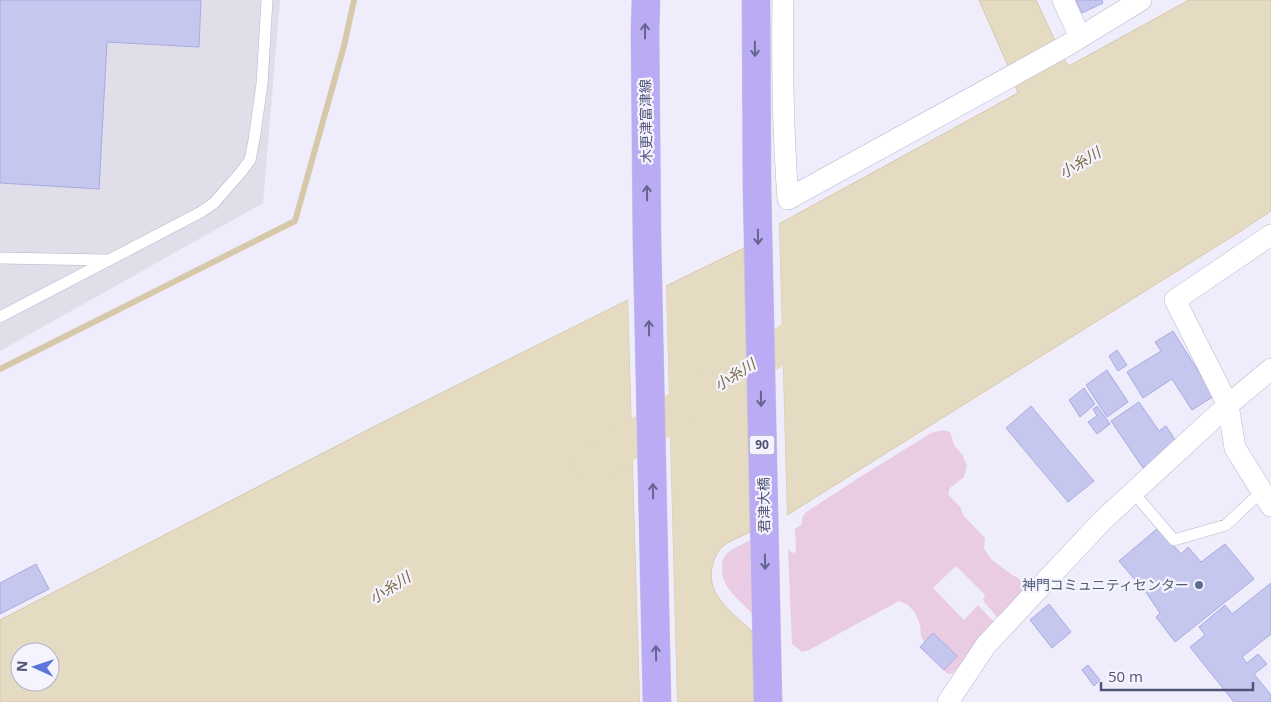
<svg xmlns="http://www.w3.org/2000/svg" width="1271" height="702" font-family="'Open Sans','Noto Sans JP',sans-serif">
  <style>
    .industrial { fill: #dfdee9 }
    .green { fill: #e9cbe4 }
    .water { fill: #e5dbc2; stroke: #d6c9a9; fill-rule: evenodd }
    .pier { fill: #efedfc }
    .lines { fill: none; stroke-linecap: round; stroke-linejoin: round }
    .stream { stroke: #d6c9a9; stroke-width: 6 }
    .river { stroke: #e5dbc2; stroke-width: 36 }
    .building { fill: #c6c7ef; stroke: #a8aae1 }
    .lane-casing { stroke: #b6b6d0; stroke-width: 12 }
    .street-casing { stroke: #b6b6d0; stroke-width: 22 }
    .primary-casing { stroke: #cacbd6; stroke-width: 29 }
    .lane { stroke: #fff; stroke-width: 11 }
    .street { stroke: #fff; stroke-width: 21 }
    .primary { stroke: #baabf4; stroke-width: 28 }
    .oneway { stroke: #65658f }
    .service-dot { fill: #5c6f8a; stroke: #f5f3fe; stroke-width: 2 }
    .labels { text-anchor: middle; stroke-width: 4.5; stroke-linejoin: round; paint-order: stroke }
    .shield { fill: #f5f3fe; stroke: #82839f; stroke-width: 1 }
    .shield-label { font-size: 12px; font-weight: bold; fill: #505376 }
    .street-label { font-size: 14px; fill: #505376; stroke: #f5f3fe }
    .service-label { font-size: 14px; fill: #4e5e75; stroke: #f5f3fe; text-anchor: end }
    .water-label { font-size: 15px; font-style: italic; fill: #796b44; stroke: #f5f3fe }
  </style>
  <rect width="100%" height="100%" fill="#efedfc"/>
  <path class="industrial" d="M 0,0 L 280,0 L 263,203 L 0,351 Z"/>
  <path class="green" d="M 943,430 L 950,432 L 954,445 L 963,456 L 967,466 L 964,477 L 950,488 L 948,494 L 960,507 L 964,516 L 985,538 L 984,549 L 992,560 L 1012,575 L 1018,578 L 1027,588 L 998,618 L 985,603 L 983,599 L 985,595 L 956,566 L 933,588 L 964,620 L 978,605 L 996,624 L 972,653 L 952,674 L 946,673 L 944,670 L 957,656 L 933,633 L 924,643 L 921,635 L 920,624 L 915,613 L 908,605 L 899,601 L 809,650 L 802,652 L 792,644 L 788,549 L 791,552 L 795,553 C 797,544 795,538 795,529 L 802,524 L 802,518 L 805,513 L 860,477 L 931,433 Z
    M 750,540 L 752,613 C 739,600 722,588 722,569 C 722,565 722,561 724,557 C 729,549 742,545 750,540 Z"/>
  <path class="water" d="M 979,0 L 1036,0 L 1056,43 L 1009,68 Z
    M 1189,0 L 1271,0 L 1271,211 L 1241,231 L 787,515 L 779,224 L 1018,93 L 1014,82 L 1061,56 L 1069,66 Z
    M 744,248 L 750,532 C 742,536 729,541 722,547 C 718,550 716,556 714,560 C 702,592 731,612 752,631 L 754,702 L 677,702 L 666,286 Z
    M 628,300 L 640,702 L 0,702 L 0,620 L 383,422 ZM 20,652 L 50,652 L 50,682 L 20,682 Z"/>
  <path class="pier" d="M 779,221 L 779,224 L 787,517 L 784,515 L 777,224 Z
    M 666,283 L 677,702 L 675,702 L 663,286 Z
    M 628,297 L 631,300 L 642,702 L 640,702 Z"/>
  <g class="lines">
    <path class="stream" d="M 0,369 L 295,221 L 344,46 L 354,0"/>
    <path class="river" d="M 591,466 L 632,440 L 683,406 L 825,319"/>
  </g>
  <path class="building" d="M 0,0 L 201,0 L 199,47 L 107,42 L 99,189 L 0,183 Z
    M 1076,0 L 1102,0 L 1103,3 L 1082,13 Z
    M 1173,331 L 1214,396 L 1192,410 L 1172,379 L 1143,398 L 1127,372 L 1161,351 L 1155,342 Z
    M 1117,350 L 1127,365 L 1118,371 L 1109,356 Z
    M 1107,370 L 1128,402 L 1107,417 L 1086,385 Z
    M 1084,388 L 1095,404 L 1080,417 L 1069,400 Z
    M 1139,402 L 1159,431 L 1166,426 L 1178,444 L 1143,468 L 1111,421 Z
    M 1031,406 L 1094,481 L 1068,502 L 1006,428 Z
    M 1097,406 L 1110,424 L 1097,434 L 1088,422 L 1097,416 L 1093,409 Z
    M 1158,528 L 1181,554 L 1188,547 L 1201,562 L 1225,544 L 1254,579 L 1175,642 L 1156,617 L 1160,613 L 1145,591 L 1154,584 L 1150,580 L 1141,587 L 1119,561 Z
    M 36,564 L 49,589 L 0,614 L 0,583 Z
    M 1271,583 L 1271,634 L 1242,657 L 1247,663 L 1258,654 L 1267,664 L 1254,674 L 1271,695 L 1271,702 L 1234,702 L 1190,647 L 1205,635 L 1199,627 L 1225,605 L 1232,614 Z
    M 1049,604 L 1071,632 L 1052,648 L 1030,620 Z
    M 933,633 L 957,656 L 944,670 L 920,647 Z
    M 1088,665 L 1100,680 L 1094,686 L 1082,670 Z"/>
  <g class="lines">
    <defs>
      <path id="lane" d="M 0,258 L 106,260
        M 0,317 L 201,212 L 214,203 L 241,172 L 250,160 L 254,140 L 262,84 L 267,0
        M 1133,492 L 1174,540 L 1226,525 L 1262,491"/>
      <path id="street" d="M 783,0 C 782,66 783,133 788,199 L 1066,46 L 1141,0
        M 1063,0 L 1080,37
        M 1271,235 L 1175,300 L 1228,405 L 1235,448 L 1271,506
        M 948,702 L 986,645 L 1102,521 L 1228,405 L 1271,369"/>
      <path id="primary" d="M 646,0 L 645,30 L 647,242 L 657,702
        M 756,0 L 757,188 L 768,702"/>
    </defs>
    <use href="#lane" class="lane-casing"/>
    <use href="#street" class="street-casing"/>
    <use href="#primary" class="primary-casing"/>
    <use href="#lane" class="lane"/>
    <use href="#street" class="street"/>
    <use href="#primary" class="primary"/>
  </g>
  <defs><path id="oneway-shaft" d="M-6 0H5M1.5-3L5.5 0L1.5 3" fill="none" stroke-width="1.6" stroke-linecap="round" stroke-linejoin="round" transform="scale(1.25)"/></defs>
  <g class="oneway">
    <use href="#oneway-shaft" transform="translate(645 31) rotate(-90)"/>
    <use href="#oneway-shaft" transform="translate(755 49) rotate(89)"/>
    <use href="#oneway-shaft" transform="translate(647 193) rotate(-91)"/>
    <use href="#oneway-shaft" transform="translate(758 237) rotate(89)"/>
    <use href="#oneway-shaft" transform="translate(649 328) rotate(-91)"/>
    <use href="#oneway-shaft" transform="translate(761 399) rotate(89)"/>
    <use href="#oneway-shaft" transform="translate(653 491) rotate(-91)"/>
    <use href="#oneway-shaft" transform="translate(765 562) rotate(89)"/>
    <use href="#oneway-shaft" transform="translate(656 653) rotate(-91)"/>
  </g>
  <circle class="service-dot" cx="1199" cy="585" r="5"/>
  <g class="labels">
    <rect class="shield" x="749.5" y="435.5" width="25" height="19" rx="4"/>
    <g class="shield-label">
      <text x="762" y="449">90</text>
    </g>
    <g class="street-label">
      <text transform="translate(646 121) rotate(-91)" y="5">木更津富津線</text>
      <text transform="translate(764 505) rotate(-91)" y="5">君津大橋</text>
    </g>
    <g class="service-label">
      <text x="1189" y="590">神門コミュニティセンター</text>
    </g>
    <g class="water-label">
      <text transform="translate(1080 163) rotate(-31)" y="5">小糸川</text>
      <text transform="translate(735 375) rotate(-32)" y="5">小糸川</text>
      <text transform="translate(390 588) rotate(-32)" y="5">小糸川</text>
    </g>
  </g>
  <g transform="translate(35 667) rotate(273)"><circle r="24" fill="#f5f3fe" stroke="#b3b3c8"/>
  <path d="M0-4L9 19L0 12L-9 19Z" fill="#5c76db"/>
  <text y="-8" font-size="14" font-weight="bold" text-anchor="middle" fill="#505376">N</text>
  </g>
  <path d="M1101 682v8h152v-8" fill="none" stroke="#505376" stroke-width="2.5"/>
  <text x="1108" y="682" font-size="15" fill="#505376" stroke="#f5f3fe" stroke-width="4" paint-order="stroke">50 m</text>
</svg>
